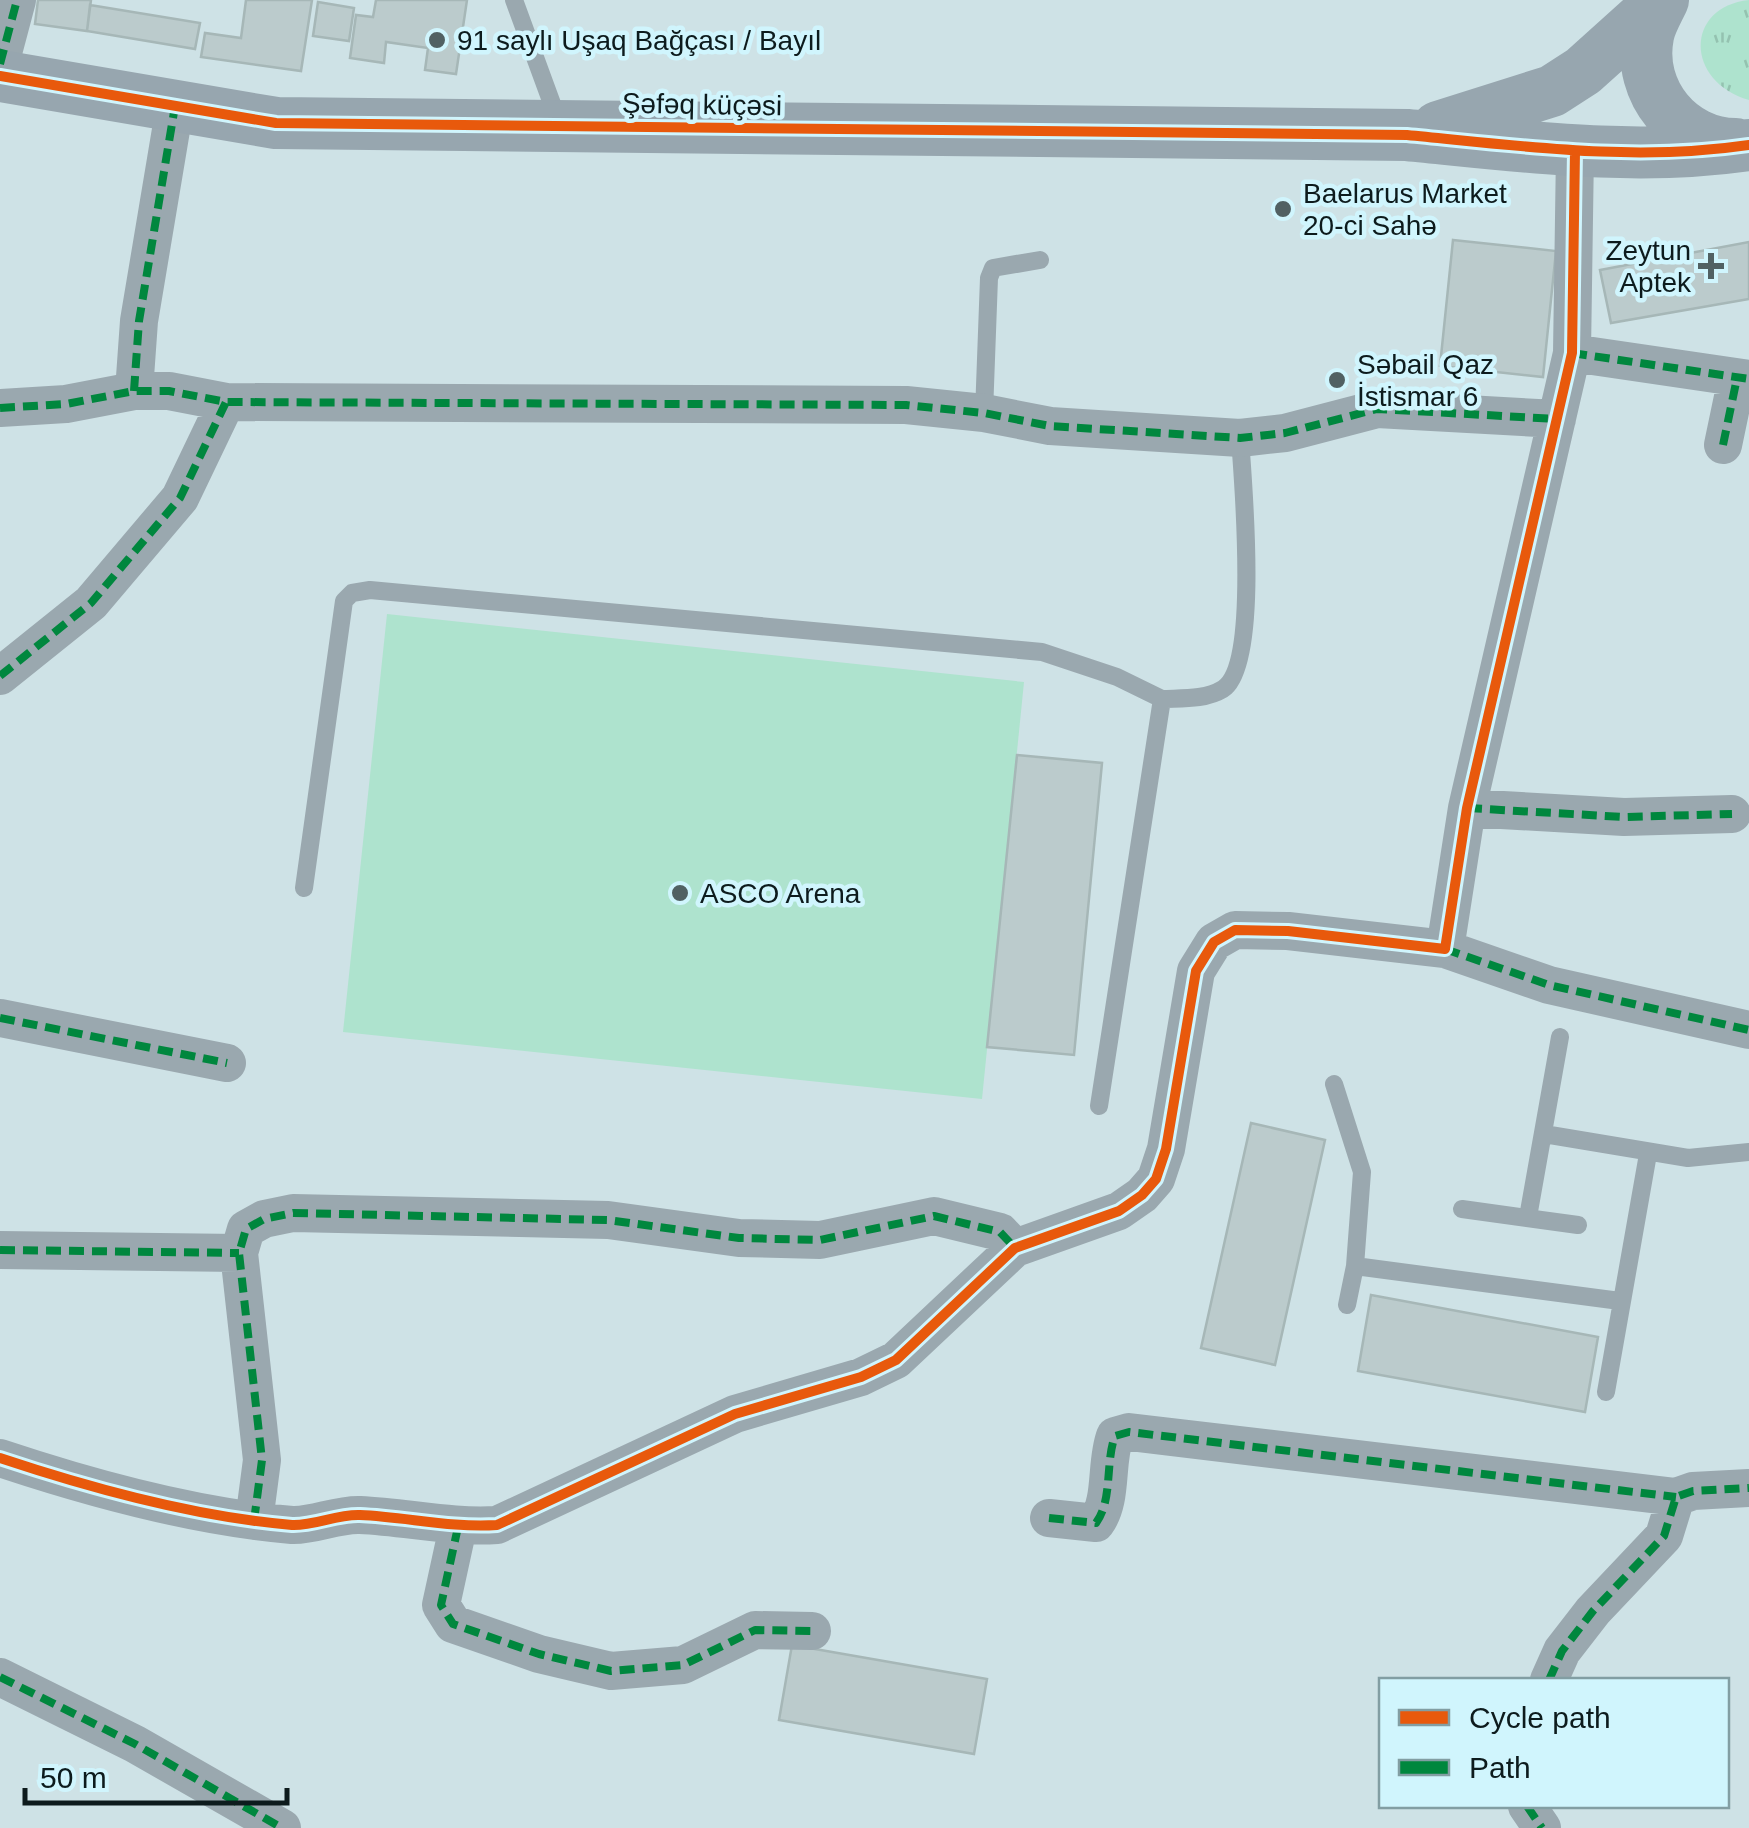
<svg xmlns="http://www.w3.org/2000/svg" width="1749" height="1828" font-family="Helvetica,sans-serif">
  <style>
    .grass { fill: url(#grass-tufts) }
    .park { fill: #aee3ce }
    .building { fill: #bbcbcc; stroke: #a6b7b7; stroke-width: 2.5 }
    .lines { fill: none; stroke-linecap: round; stroke-linejoin: round }
    .lane { stroke: #9aa8af; stroke-width: 18 }
    .street { stroke: #9aa8af; stroke-width: 38 }
    .secondary { stroke: #97a6af; stroke-width: 52 }
    .quiet { stroke: #00873e; stroke-width: 8; stroke-dasharray: 15 8; stroke-linecap: butt }
    .cycleway-casing { stroke: #d0f5fd; stroke-width: 16 }
    .cycleway { stroke: #e8590c; stroke-width: 10 }
    .poi-dot { fill: #516163; stroke: #d0f5fd; stroke-width: 4 }
    .labels { text-anchor: middle; stroke-width: 9; stroke-linejoin: round; paint-order: stroke }
    .poi-label { font-size: 28px; fill: #0d1b1d; stroke: #d0f5fd; text-anchor: start }
    .street-label { font-size: 28px; fill: #0d1b1d; stroke: #d0f5fd }
  </style>
  <defs>
    <pattern id="grass-tufts" width="24" height="20" patternUnits="userSpaceOnUse" patternTransform="scale(2.5)"><rect width="24" height="20" fill="#aee3ce"/><path d="M3 7l-1-3M5 7V3M7 7l1-3M15 17l-1-3M17 17v-4M19 17l1-3" fill="none" stroke="#94c2b0"/></pattern>
  </defs>
  <rect width="100%" height="100%" fill="#cee2e6"/>
  <path class="grass" d="M 1749,0 L 1749,100 C 1685,82 1684,7 1749,0 Z"/>
  <path class="park" d="M 387,614 L 1024,682 L 982,1099 L 343,1032 Z"/>
  <path class="building" d="M 38,0 L 91,0 L 87,31 L 35,24 Z
    M 246,0 L 312,0 L 301,71 L 201,57 L 205,33 L 241,38 Z
    M 376,0 L 467,0 L 456,74 L 425,70 L 428,48 L 386,42 L 384,63 L 350,58 L 356,15 L 373,17 Z
    M 318,2 L 354,8 L 349,41 L 313,36 Z
    M 90,5 L 200,23 L 195,49 L 87,31 Z
    M 1453,240 L 1556,251 L 1543,377 L 1440,366 Z
    M 1749,242 L 1749,299 L 1611,323 L 1600,270 Z
    M 1017,755 L 1102,763 L 1074,1055 L 987,1047 Z
    M 1251,1123 L 1325,1140 L 1275,1365 L 1201,1348 Z
    M 1371,1295 L 1598,1337 L 1585,1412 L 1358,1371 Z
    M 792,1645 L 987,1679 L 974,1754 L 779,1720 Z"/>
  <g class="lines">
    <path class="lane" d="M 514,0 L 558,120
      M 984,413 L 989,278 L 993,268 L 1040,260
      M 1162,699 C 1181,698 1205,700 1223,689 C 1260,665 1243,484 1240,438
      M 304,888 L 344,601 L 352,593 L 370,590 L 1042,652 L 1117,677 L 1162,699 L 1099,1106
      M 1334,1084 L 1362,1172 L 1355,1266 L 1347,1305
      M 1544,1134 L 1688,1158 L 1749,1152
      M 1462,1209 L 1578,1225
      M 1528,1217 L 1560,1037
      M 1355,1266 L 1620,1301
      M 1606,1392 L 1648,1154"/>
    <path class="street" d="M 0,64 L 17,0
      M 1572,353 L 1749,379
      M 134,391 L 139,321 L 175,106
      M 0,408 L 66,404 L 134,391 L 169,391 L 226,402 L 906,405 L 984,413 L 1050,426 L 1240,438 L 1285,433 L 1377,409 L 1557,419
      M 1723,445 L 1737,378
      M 0,676 L 91,603 L 180,498 L 226,402
      M 1467,808 L 1624,817 L 1732,814
      M 1445,949 L 1549,985 L 1749,1030
      M 0,1018 L 227,1063
      M 0,1250 L 239,1253
      M 0,1458 C 90,1488 197,1517 292,1525 C 314,1526 337,1514 360,1515 C 407,1517 450,1528 497,1525 L 735,1414 L 861,1377 L 896,1360 L 1015,1248 L 1119,1211 L 1142,1195 L 1156,1179 L 1166,1149 L 1196,971 L 1214,942 L 1235,930 L 1288,931 L 1445,949 L 1467,808 L 1572,353 L 1575,151
      M 1049,1518 L 1096,1523 C 1113,1500 1105,1463 1115,1436 L 1129,1432 L 1676,1497
      M 254,1521 L 262,1460 L 239,1253 L 246,1229 L 264,1219 L 293,1213 L 608,1220 L 739,1238 L 820,1240 L 934,1216 L 1000,1232 L 1015,1248
      M 458,1527 L 441,1605 L 453,1624 L 539,1654 L 611,1671 L 683,1665 L 755,1630 L 812,1631
      M 0,1677 L 135,1744 L 282,1828
      M 1549,1680 L 1562,1651 L 1593,1611 L 1664,1536 L 1676,1497 L 1693,1491 L 1749,1488
      M 1527,1806 L 1542,1828"/>
    <path class="secondary" d="M 1663,0 C 1658,11 1650,24 1648,36 C 1637,92 1681,144 1736,144
      M 0,76 L 276,123 L 1407,135 C 1521,146 1635,162 1749,145
      M 1438,127 L 1552,91 L 1583,71 L 1662,0"/>
    <path class="quiet" d="M 0,64 L 17,0
      M 1572,353 L 1749,379
      M 134,391 L 139,321 L 175,106
      M 0,408 L 66,404 L 134,391 L 169,391 L 226,402 L 906,405 L 984,413 L 1050,426 L 1240,438 L 1285,433 L 1377,409 L 1557,419
      M 1723,445 L 1737,378
      M 0,676 L 91,603 L 180,498 L 226,402
      M 1467,808 L 1624,817 L 1732,814
      M 1445,949 L 1549,985 L 1749,1030
      M 0,1018 L 227,1063
      M 0,1250 L 239,1253
      M 1049,1518 L 1096,1523 C 1113,1500 1105,1463 1115,1436 L 1129,1432 L 1676,1497
      M 254,1521 L 262,1460 L 239,1253 L 246,1229 L 264,1219 L 293,1213 L 608,1220 L 739,1238 L 820,1240 L 934,1216 L 1000,1232 L 1015,1248
      M 458,1527 L 441,1605 L 453,1624 L 539,1654 L 611,1671 L 683,1665 L 755,1630 L 812,1631
      M 0,1677 L 135,1744 L 282,1828
      M 1549,1680 L 1562,1651 L 1593,1611 L 1664,1536 L 1676,1497 L 1693,1491 L 1749,1488
      M 1527,1806 L 1542,1828"/>
    <defs>
      <path id="cycleway" d="M 0,76 L 276,123 L 1407,135 C 1521,146 1635,162 1749,145
        M 0,1458 C 90,1488 197,1517 292,1525 C 314,1526 337,1514 360,1515 C 407,1517 450,1528 497,1525 L 735,1414 L 861,1377 L 896,1360 L 1015,1248 L 1119,1211 L 1142,1195 L 1156,1179 L 1166,1149 L 1196,971 L 1214,942 L 1235,930 L 1288,931 L 1445,949 L 1467,808 L 1572,353 L 1575,151"/>
    </defs>
    <use href="#cycleway" class="cycleway-casing"/>
    <use href="#cycleway" class="cycleway"/>
  </g>
  <g class="poi-dot">
    <circle cx="437" cy="40" r="10"/>
    <circle cx="1283" cy="209" r="10"/>
    <path d="M1706 251h10v10h10v10h-10v10h-10v-10h-10v-10h10z"/>
    <circle cx="1337" cy="380" r="10"/>
    <circle cx="680" cy="893" r="10"/>
  </g>
  <g class="labels">
    <g class="poi-label">
      <text x="457" y="50">91 saylı Uşaq Bağçası / Bayıl</text>
      <text x="1303" y="203">Baelarus Market<tspan x="1303" dy="32">20-ci Sahə</tspan></text>
      <text x="1691" y="260" text-anchor="end">Zeytun<tspan x="1691" dy="32">Aptek</tspan></text>
      <text x="1357" y="374">Səbail Qaz<tspan x="1357" dy="32">İstismar 6</tspan></text>
      <text x="700" y="903">ASCO Arena</text>
    </g>
    <g class="street-label">
      <text transform="translate(702 104) rotate(1)" y="10">Şəfəq küçəsi</text>
    </g>
  </g>
  <rect x="1379" y="1678" width="350" height="130" fill="#d0f5fd" stroke="#829ea3" stroke-width="2.5"/>
  <rect x="1399" y="1710" width="50" height="15" fill="#e8590c" stroke="#829ea3" stroke-width="2.5"/>
  <text x="1469" y="1728" font-size="30" fill="#0d1b1d">Cycle path</text>
  <rect x="1399" y="1760" width="50" height="15" fill="#00873e" stroke="#829ea3" stroke-width="2.5"/>
  <text x="1469" y="1778" font-size="30" fill="#0d1b1d">Path</text>
  <path d="M25 1788v15h262v-15" fill="none" stroke="#0d1b1d" stroke-width="5"/>
  <text x="40" y="1788" font-size="30" fill="#0d1b1d" stroke="#d0f5fd" stroke-width="8" paint-order="stroke">50 m</text>
</svg>
